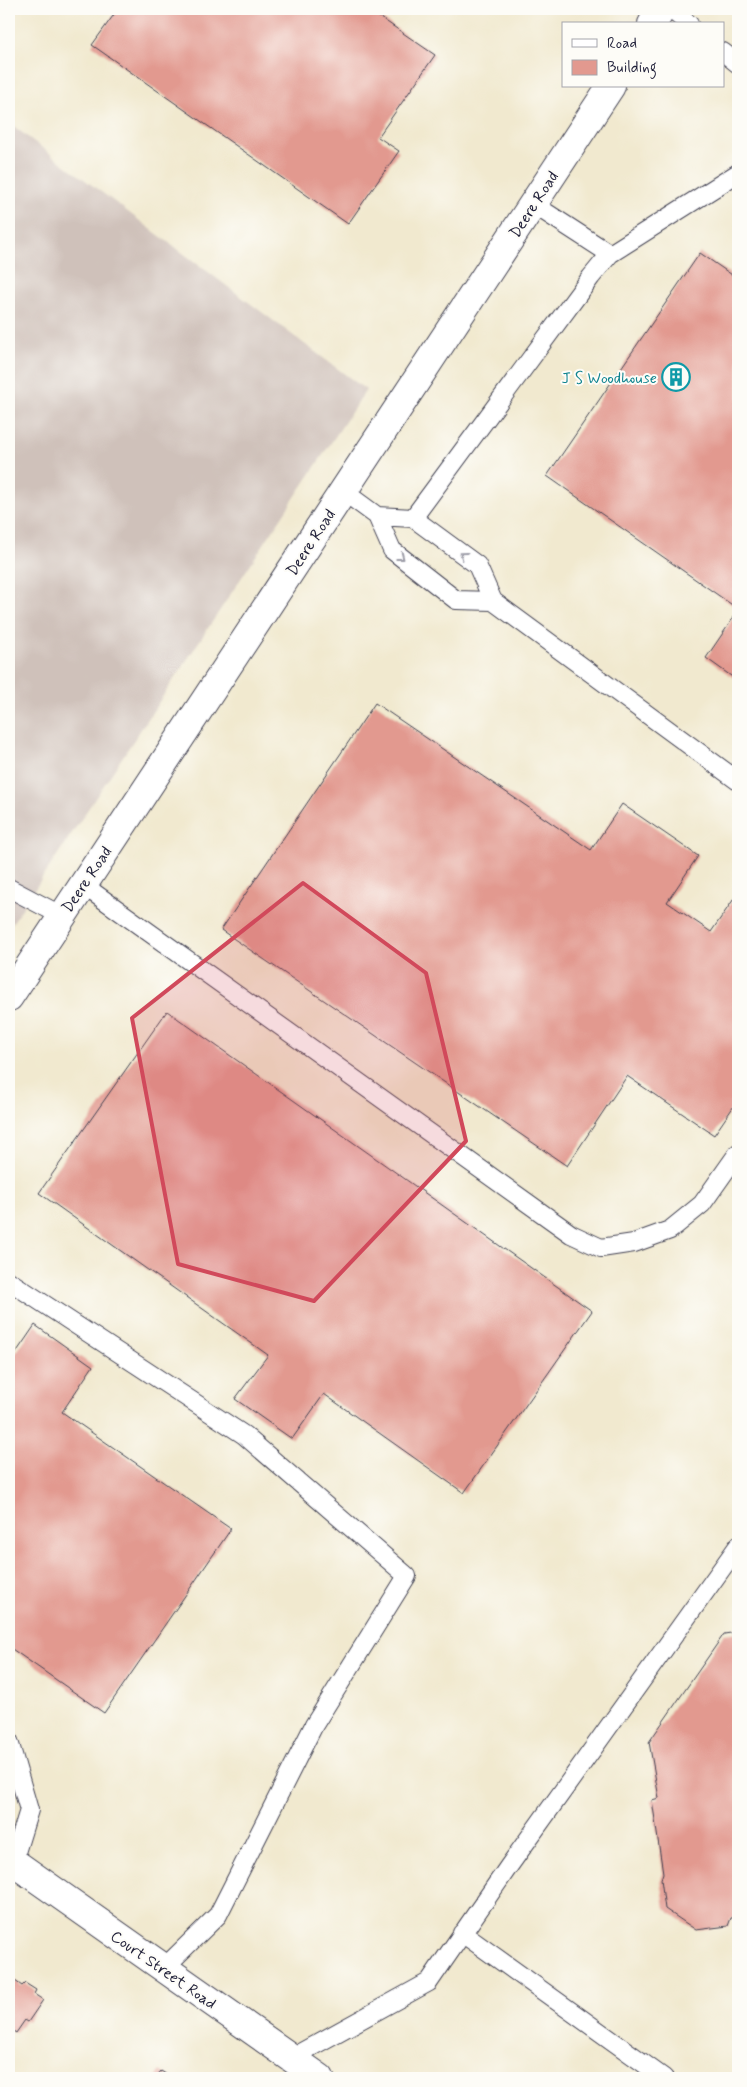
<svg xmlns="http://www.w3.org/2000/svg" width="747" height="2087" font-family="Mynerve,sans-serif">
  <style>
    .industrial { fill: #cfc1ba }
    .building { fill: #e2998f }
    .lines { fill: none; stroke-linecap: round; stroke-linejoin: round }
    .service-casing { stroke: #414051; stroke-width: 20 }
    .minor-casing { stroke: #414051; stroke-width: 30 }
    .tertiary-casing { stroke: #414051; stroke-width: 30 }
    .service { stroke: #fff; stroke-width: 18 }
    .minor { stroke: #fff; stroke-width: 28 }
    .tertiary { stroke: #fff; stroke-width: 28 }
    .oneway { stroke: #9c9ca7 }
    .marked { fill: #d1495b; fill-opacity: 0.2; stroke: #d1495b; stroke-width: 4; stroke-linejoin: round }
    .labels { text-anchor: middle; stroke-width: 4; stroke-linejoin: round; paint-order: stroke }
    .street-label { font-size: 16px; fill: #22223b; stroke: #fdfcf7 }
    .culture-label { font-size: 16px; fill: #0d838f; stroke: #fdfcf7; text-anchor: end }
  </style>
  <rect width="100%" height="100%" fill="#fdfcf7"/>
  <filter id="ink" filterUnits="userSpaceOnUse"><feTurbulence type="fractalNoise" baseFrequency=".02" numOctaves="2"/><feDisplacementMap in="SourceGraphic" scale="10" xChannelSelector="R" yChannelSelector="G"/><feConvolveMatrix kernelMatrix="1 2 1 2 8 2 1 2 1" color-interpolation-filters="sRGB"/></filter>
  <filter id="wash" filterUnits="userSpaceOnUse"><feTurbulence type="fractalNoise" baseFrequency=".0096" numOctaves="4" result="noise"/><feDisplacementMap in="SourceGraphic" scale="20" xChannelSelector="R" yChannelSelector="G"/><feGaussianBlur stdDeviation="1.12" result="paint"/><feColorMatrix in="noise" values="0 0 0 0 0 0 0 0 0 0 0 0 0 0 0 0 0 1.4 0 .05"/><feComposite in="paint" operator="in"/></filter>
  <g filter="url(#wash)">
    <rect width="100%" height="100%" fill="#f1e9cf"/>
    <path class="industrial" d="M 9,123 L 366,390 L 9,928 Z"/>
    <g id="blocks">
      <path class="building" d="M 118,9 L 368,9 L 435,55 L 378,137 L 399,151 L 348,224 L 92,45 Z
        M 700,253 L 738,279 L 738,609 L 547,476 Z
        M 738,611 L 738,681 L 706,658 Z
        M 375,703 L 591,850 L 622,804 L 698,856 L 667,902 L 711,932 L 738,893 L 738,1100 L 714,1135 L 627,1076 L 567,1166 L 221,930 Z
        M 167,1011 L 592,1311 L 464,1493 L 324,1394 L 292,1439 L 235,1399 L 268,1355 L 39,1193 Z
        M 35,1325 L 93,1366 L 62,1412 L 231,1529 L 104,1713 L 9,1647 L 9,1363 Z
        M 738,1632 L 738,1917 L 731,1918 L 728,1926 L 696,1930 L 665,1909 L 661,1879 L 663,1873 L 652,1800 L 659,1798 L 649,1742 L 724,1634 Z
        M 11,1978 L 22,1986 L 25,1983 L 36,1990 L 34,1994 L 43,2000 L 28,2022 L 25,2020 L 16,2033 L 9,2028 L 9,1982 Z
        M 161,2071 L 172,2078 L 155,2078 Z"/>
    </g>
  </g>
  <g filter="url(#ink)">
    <use href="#blocks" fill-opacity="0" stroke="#414051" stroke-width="1"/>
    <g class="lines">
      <defs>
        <path id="service" d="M 670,9 L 689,24
          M 723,52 L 738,64
          M 533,204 L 610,254
          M 343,491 L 377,516 L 392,550 L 456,600 L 493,601 L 477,565 L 413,518 L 377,516
          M 413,518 L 591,277 L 610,254 L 738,173
          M 493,601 L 738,781
          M 83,885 L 571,1234 L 601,1248 L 634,1243 L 670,1230 L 702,1204 L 738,1153
          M 9,888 L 62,916
          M 9,1281 L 244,1435 L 407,1576 L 314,1725 L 218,1915 L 163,1969
          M 9,1741 L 29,1810 L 13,1862
          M 462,1933 L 664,2078
          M 291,2058 L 429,1982 L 509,1866 L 738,1546"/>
        <path id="minor" d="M 652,24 L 662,9
          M 9,997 L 611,86"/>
        <path id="tertiary" d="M 9,1859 L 320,2078"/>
      </defs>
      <use href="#service" class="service-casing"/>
      <use href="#minor" class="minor-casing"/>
      <use href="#tertiary" class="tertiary-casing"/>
      <use href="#service" class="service"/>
      <use href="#minor" class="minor"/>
      <use href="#tertiary" class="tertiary"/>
    </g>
    <defs><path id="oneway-chevron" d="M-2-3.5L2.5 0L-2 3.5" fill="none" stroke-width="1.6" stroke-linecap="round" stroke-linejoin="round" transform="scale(1.25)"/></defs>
    <g class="oneway">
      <use href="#oneway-chevron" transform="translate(463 555) rotate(-144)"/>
      <use href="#oneway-chevron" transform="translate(401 557) rotate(38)"/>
    </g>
  </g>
  <path class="marked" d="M 303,883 L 426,973 L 466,1141 L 314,1301 L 178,1264 L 132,1018 Z"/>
  <defs>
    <symbol id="building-ring" viewBox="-11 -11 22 22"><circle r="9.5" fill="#fdfcf7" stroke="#0f9aa8" stroke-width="1.5"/><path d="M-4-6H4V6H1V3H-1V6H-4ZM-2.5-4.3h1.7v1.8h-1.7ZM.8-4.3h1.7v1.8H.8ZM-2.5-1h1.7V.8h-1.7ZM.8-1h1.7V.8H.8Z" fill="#0f9aa8"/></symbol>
  </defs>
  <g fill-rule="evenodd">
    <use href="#building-ring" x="660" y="361" width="32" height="32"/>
  </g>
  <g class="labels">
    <g class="street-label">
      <text transform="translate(533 204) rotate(-57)" y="6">Deere Road</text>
      <text transform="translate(310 542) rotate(-57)" y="6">Deere Road</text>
      <text transform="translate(86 879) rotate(-56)" y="6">Deere Road</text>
      <text transform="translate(164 1969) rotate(35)" y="6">Court Street Road</text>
    </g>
    <g class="culture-label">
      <text x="657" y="383">J S Woodhouse</text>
    </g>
  </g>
  <rect width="747" height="2087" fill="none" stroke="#fdfcf7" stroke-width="30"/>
  <rect x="562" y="22" width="162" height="65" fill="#fdfcf7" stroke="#a5a5ac"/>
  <rect x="572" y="39" width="25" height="8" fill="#ffffff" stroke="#a5a5ac"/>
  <text x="607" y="48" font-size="15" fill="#22223b">Road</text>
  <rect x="572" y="60" width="25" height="15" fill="#e2998f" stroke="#a5a5ac"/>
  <text x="607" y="72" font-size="15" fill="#22223b">Building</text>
</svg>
